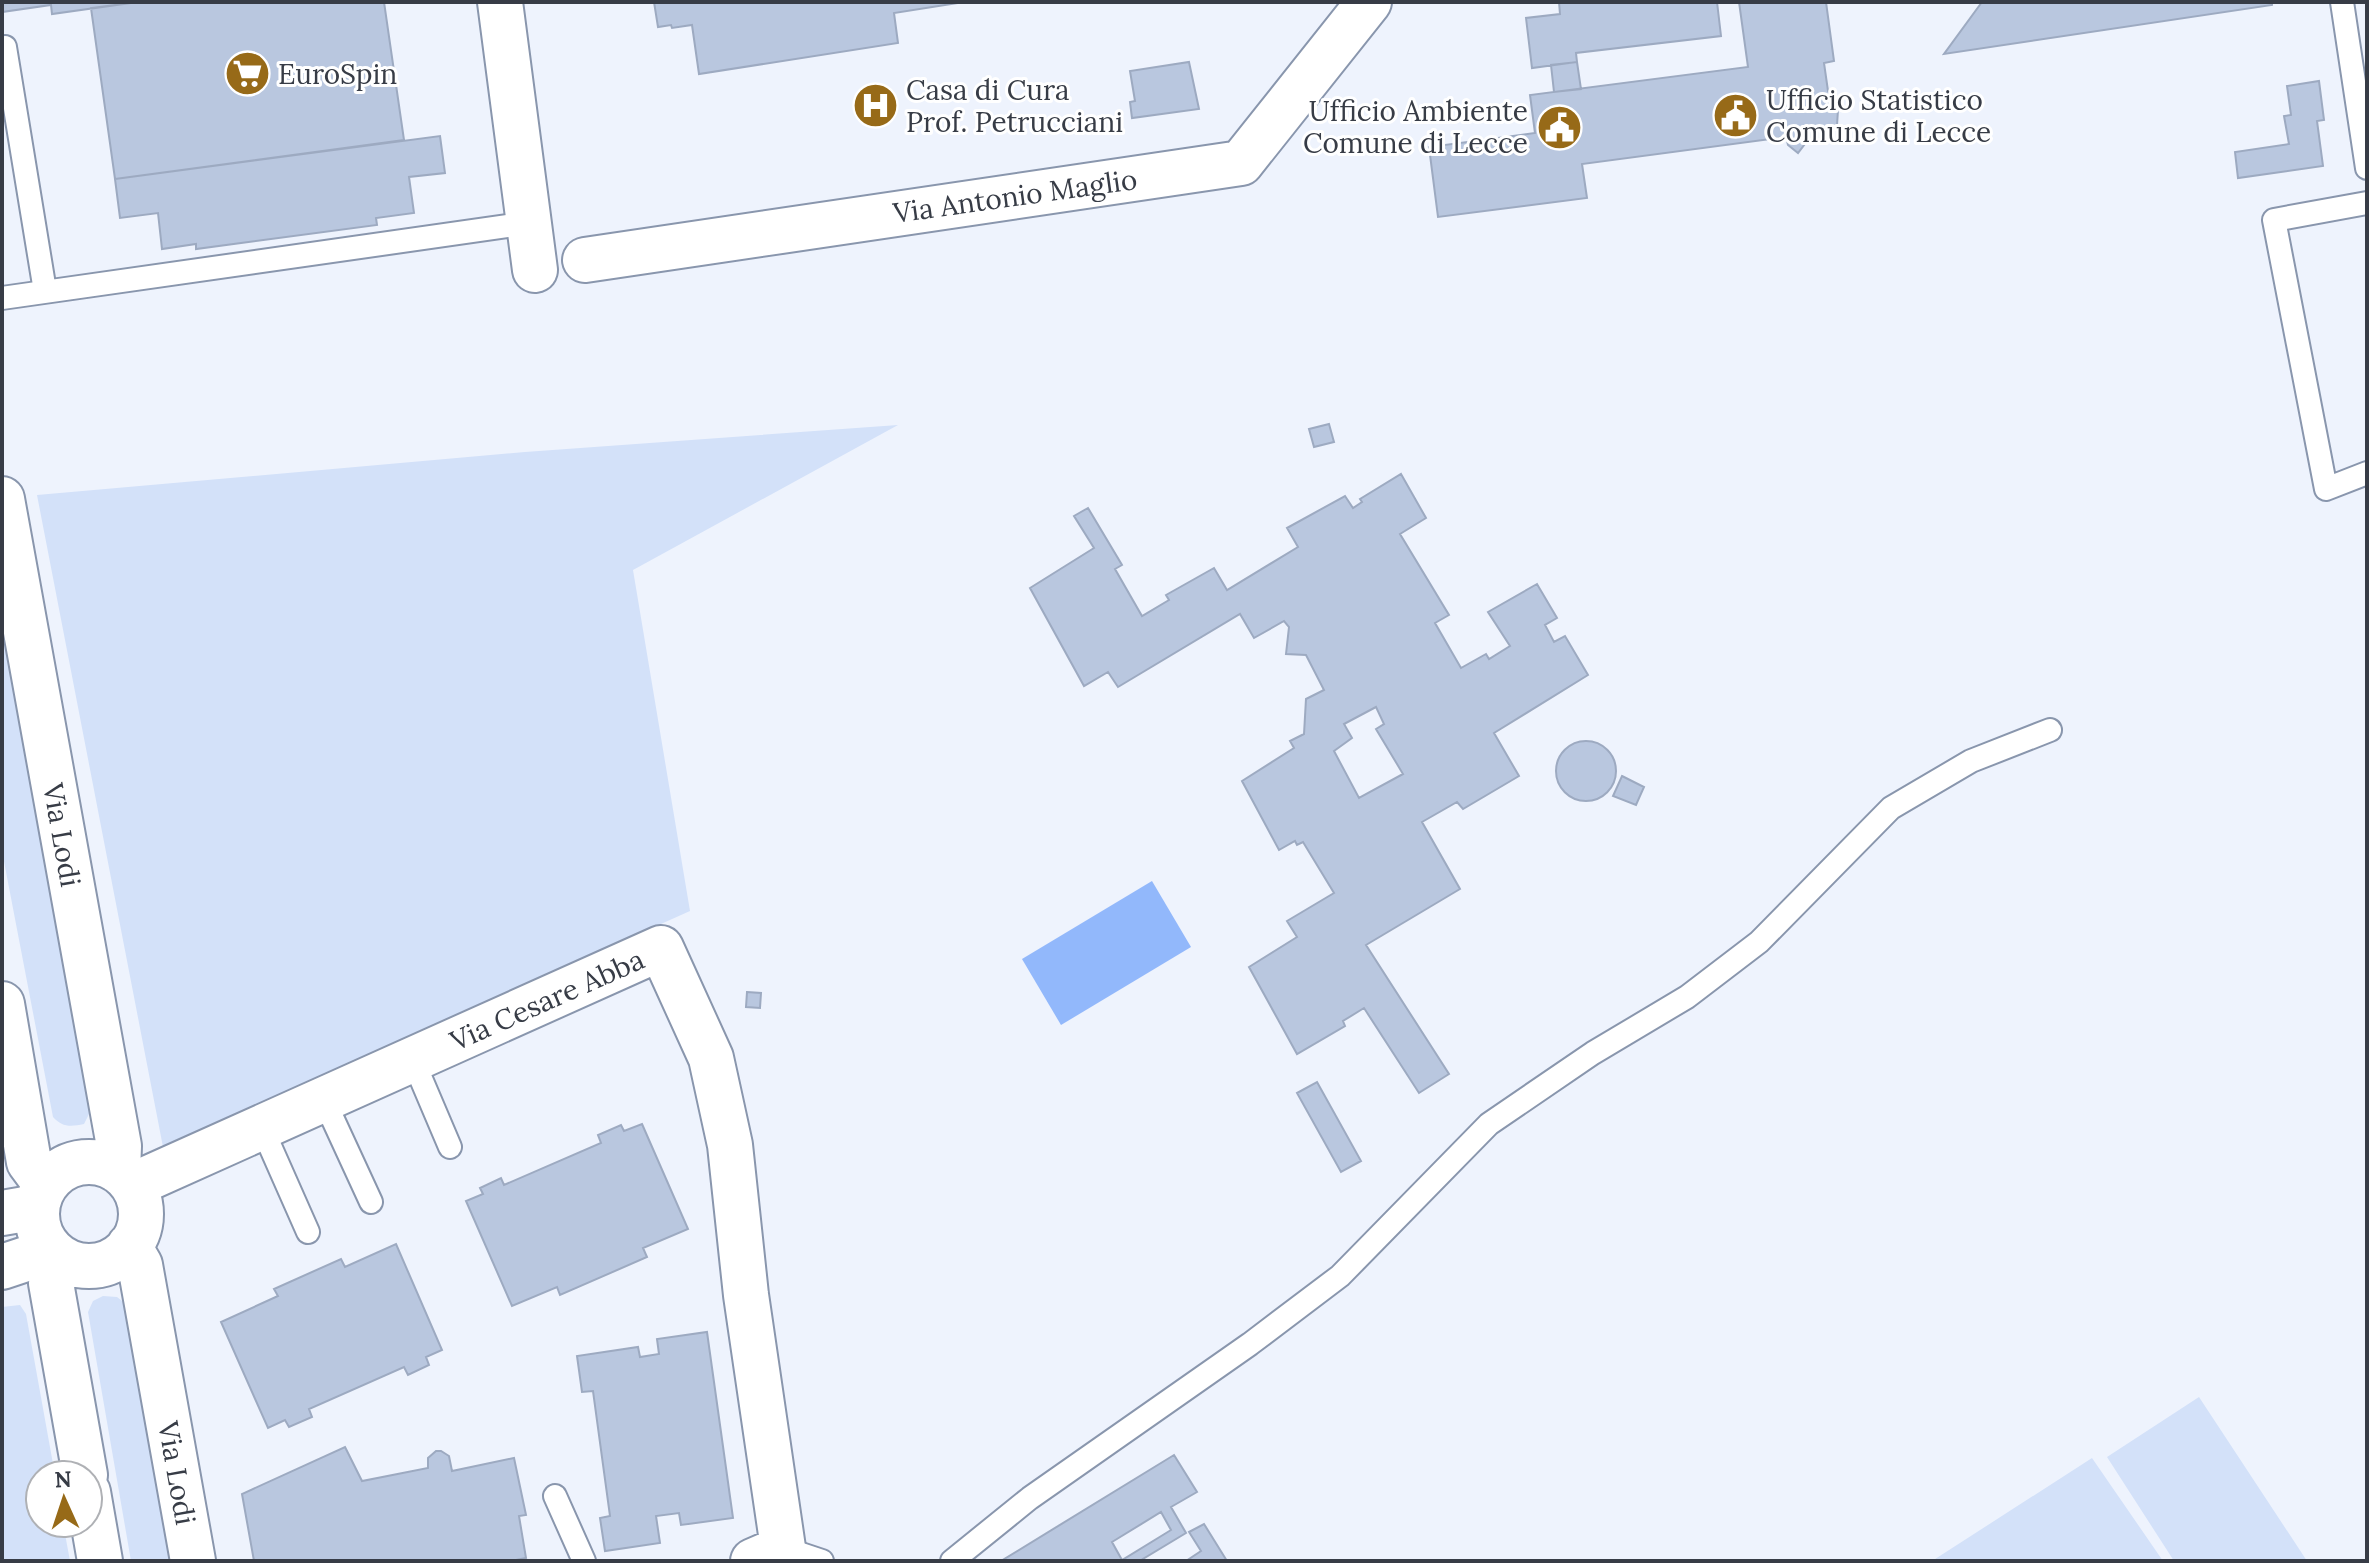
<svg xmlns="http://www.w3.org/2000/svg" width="2369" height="1563" font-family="Lora,serif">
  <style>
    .green { fill: #d3e1f9 }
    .water { fill: #92b8fb }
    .building { fill: #b9c7df; stroke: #9daac1; stroke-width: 2; fill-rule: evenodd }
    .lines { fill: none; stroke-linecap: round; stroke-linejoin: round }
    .service-casing { stroke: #8996ad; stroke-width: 26 }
    .minor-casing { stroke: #8996ad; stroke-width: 48 }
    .tertiary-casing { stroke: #8996ad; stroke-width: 48 }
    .service { stroke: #fff; stroke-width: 22 }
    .minor { stroke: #fff; stroke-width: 44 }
    .tertiary { stroke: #fff; stroke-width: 44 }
    .labels { text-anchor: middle; stroke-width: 6; stroke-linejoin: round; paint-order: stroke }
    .poi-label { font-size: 28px; fill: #373c46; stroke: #fff; text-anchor: start }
    .street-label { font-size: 28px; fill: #373c46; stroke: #fff }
  </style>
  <rect width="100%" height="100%" fill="#eef3fd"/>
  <path class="green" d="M 898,425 L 633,570 L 690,911 L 163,1147 L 37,495 L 525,452 Z
    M 2,631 L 90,1104 L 89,1114 L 84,1124 C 70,1127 62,1127 53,1117 L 2,851 Z
    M 103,1296 L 117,1297 L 126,1304 L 172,1561 L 131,1561 L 88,1312 L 93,1301 Z
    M 20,1305 L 26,1314 L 55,1475 L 40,1475 L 40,1523 L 63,1523 L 70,1561 L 2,1561 L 2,1307 Z
    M 2199,1397 L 2307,1561 L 2174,1561 L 2107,1457 Z
    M 2092,1458 L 2163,1561 L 1932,1561 Z"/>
  <path class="water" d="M 1152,881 L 1191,947 L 1061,1025 L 1022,959 Z"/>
  <path class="building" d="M 2,2 L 138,2 L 52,14 L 51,5 L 2,12 Z
    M 138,2 L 384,2 L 404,140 L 115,179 L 91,8 Z
    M 654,2 L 964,2 L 894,13 L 898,43 L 699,74 L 692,25 L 672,28 L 671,25 L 658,27 Z
    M 1559,2 L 1717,2 L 1721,36 L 1576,53 L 1577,62 L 1532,68 L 1526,18 L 1560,14 Z
    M 1739,2 L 1826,2 L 1834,61 L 1824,63 L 1828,91 L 1835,94 L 1838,110 L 1837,125 L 1824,140 L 1805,144 L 1798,153 L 1788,145 L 1786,137 L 1582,164 L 1587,198 L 1438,217 L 1429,147 L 1535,133 L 1530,95 L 1748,67 Z
    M 1982,2 L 2272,2 L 2272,5 L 1944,54 Z
    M 1189,62 L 1199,109 L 1132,118 L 1130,102 L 1135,101 L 1130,71 Z
    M 1577,62 L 1581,89 L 1554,92 L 1551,65 Z
    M 2319,81 L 2324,120 L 2317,121 L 2323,166 L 2238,178 L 2235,152 L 2289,144 L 2284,116 L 2291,115 L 2287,86 Z
    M 440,136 L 445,173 L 409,177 L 414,213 L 376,218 L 377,225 L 196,249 L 196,244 L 162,249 L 158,213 L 120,218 L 115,179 Z
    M 1329,424 L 1334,442 L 1314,447 L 1309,429 Z
    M 1401,474 L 1426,518 L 1400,534 L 1449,615 L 1435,623 L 1461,668 L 1486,654 L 1489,659 L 1510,646 L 1488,612 L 1537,584 L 1557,618 L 1545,625 L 1554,642 L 1565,636 L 1588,675 L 1494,733 L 1519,776 L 1463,809 L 1457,802 L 1422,822 L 1460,889 L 1366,945 L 1449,1074 L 1419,1093 L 1364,1008 L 1343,1021 L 1345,1026 L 1297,1054 L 1249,967 L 1297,937 L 1287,921 L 1334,893 L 1303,842 L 1297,845 L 1295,841 L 1279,850 L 1242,781 L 1294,748 L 1290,741 L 1304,734 L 1306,699 L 1324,690 L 1306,655 L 1286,654 L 1289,627 L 1284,621 L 1254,638 L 1240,614 L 1118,687 L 1108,672 L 1084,686 L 1030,588 L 1094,548 L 1074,516 L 1088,508 L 1122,565 L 1115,569 L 1142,616 L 1169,600 L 1166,595 L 1214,568 L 1227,590 L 1298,547 L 1287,528 L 1345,496 L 1353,508 L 1362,502 L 1360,499 ZM 1376,707 L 1384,724 L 1376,729 L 1403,774 L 1359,798 L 1334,751 L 1352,738 L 1344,724 Z
    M1556 771a30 30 0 1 1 60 0a30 30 0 1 1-60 0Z
    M 1622,776 L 1644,787 L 1636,805 L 1613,796 Z
    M 747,992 L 761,993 L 760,1008 L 746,1007 Z
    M 1317,1082 L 1361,1161 L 1341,1172 L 1297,1093 Z
    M 642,1124 L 688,1229 L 643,1248 L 647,1257 L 560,1295 L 557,1287 L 512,1306 L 466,1201 L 483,1194 L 480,1188 L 501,1178 L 504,1185 L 601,1143 L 598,1135 L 621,1125 L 624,1131 Z
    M 396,1244 L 442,1350 L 426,1357 L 429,1365 L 408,1375 L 404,1367 L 309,1409 L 312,1417 L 289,1427 L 285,1420 L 268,1428 L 221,1322 L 278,1296 L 274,1289 L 341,1259 L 345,1267 Z
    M 707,1332 L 733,1518 L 681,1525 L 679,1513 L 656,1516 L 660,1543 L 605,1551 L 600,1518 L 610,1516 L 593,1391 L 582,1392 L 577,1356 L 638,1347 L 640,1357 L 659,1354 L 657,1339 Z
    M 345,1447 L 362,1481 L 428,1468 L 428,1458 L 436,1451 L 441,1451 L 449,1456 L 452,1471 L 514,1458 L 526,1515 L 519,1516 L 526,1558 L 511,1561 L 254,1561 L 242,1494 Z
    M 1174,1455 L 1197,1492 L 1171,1507 L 1186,1533 L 1143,1559 L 1145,1561 L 1001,1561 ZM 1161,1512 L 1171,1530 L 1122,1560 L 1112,1542 Z
    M 1204,1524 L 1227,1561 L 1186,1561 L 1201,1551 L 1189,1532 Z"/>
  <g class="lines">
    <defs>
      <path id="service" d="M 2342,2 L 2367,168
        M 2,48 L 5,47 L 45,291
        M 2367,203 L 2274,220 L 2326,489 L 2367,473
        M 2,298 L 529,223
        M 413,1060 L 450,1147
        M 324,1100 L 371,1202
        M 262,1128 L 308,1232
        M 555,1496 L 584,1561
        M 783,1548 L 822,1561
        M 952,1561 L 1030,1498 L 1250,1344 L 1340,1276 L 1489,1124 L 1593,1053 L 1687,997 L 1759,942 L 1891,808 L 1971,761 L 2050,730"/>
      <path id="minor" d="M 500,2 L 535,270
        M 585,260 L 1241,163 L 1369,2
        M 133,1185 L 661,948 L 711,1058 L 730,1145 L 746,1295 L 783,1548 L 753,1561
        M 2,1213 L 37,1207
        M 2,1267 L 50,1251"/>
      <path id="tertiary" d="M 2,499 L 119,1146 L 118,1171
        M 2,1004 L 29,1162 L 46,1185
        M37 1214a52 52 0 1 1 104 0a52 52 0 1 1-104 0Z
        M 129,1246 L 140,1265 L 193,1561
        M 65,1260 L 51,1283 L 85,1475
        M 88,1492 L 100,1561"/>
    </defs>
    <use href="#service" class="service-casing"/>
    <use href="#minor" class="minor-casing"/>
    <use href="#tertiary" class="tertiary-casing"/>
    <use href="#service" class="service"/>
    <use href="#minor" class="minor"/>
    <use href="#tertiary" class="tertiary"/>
  </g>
  <defs>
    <symbol id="supermarket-disc" viewBox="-11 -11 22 22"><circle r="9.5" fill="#976a18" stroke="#fff"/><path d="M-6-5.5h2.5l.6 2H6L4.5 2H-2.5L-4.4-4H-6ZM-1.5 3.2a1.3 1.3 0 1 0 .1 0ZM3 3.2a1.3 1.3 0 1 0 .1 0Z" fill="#fff"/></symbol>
    <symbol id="hospital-disc" viewBox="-11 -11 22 22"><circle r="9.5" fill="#976a18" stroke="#fff"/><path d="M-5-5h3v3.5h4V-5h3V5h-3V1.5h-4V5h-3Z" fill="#fff"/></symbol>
    <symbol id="civic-disc" viewBox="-11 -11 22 22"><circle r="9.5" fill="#976a18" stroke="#fff"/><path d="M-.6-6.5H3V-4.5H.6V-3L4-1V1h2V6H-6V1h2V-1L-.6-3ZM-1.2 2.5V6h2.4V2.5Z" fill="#fff"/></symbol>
  </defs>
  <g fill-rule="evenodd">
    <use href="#supermarket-disc" x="222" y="48" width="51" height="51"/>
    <use href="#hospital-disc" x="850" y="80" width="51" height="51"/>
    <use href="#civic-disc" x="1710" y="90" width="51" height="51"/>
    <use href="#civic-disc" x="1534" y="102" width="51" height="51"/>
  </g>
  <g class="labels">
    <g class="poi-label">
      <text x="278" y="84">EuroSpin</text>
      <text x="906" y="100">Casa di Cura<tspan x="906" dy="32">Prof. Petrucciani</tspan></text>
      <text x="1766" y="110">Ufficio Statistico<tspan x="1766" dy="32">Comune di Lecce</tspan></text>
      <text x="1528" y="121" text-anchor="end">Ufficio Ambiente<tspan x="1528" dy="32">Comune di Lecce</tspan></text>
    </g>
    <g class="street-label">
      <text transform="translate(1015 196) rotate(-8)" y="10">Via Antonio Maglio</text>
      <text transform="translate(62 835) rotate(80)" y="10">Via Lodi</text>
      <text transform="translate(547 1000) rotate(-24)" y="10">Via Cesare Abba</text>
      <text transform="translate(177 1473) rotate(80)" y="10">Via Lodi</text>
    </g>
  </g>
  <rect width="2369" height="1563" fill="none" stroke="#373c46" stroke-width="8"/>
  <g transform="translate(64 1499) rotate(357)"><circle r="38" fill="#ffffff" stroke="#afb1b5" stroke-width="2"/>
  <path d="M0-6L14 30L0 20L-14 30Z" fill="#976a18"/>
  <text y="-12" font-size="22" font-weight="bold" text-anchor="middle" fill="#373c46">N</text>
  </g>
</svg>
